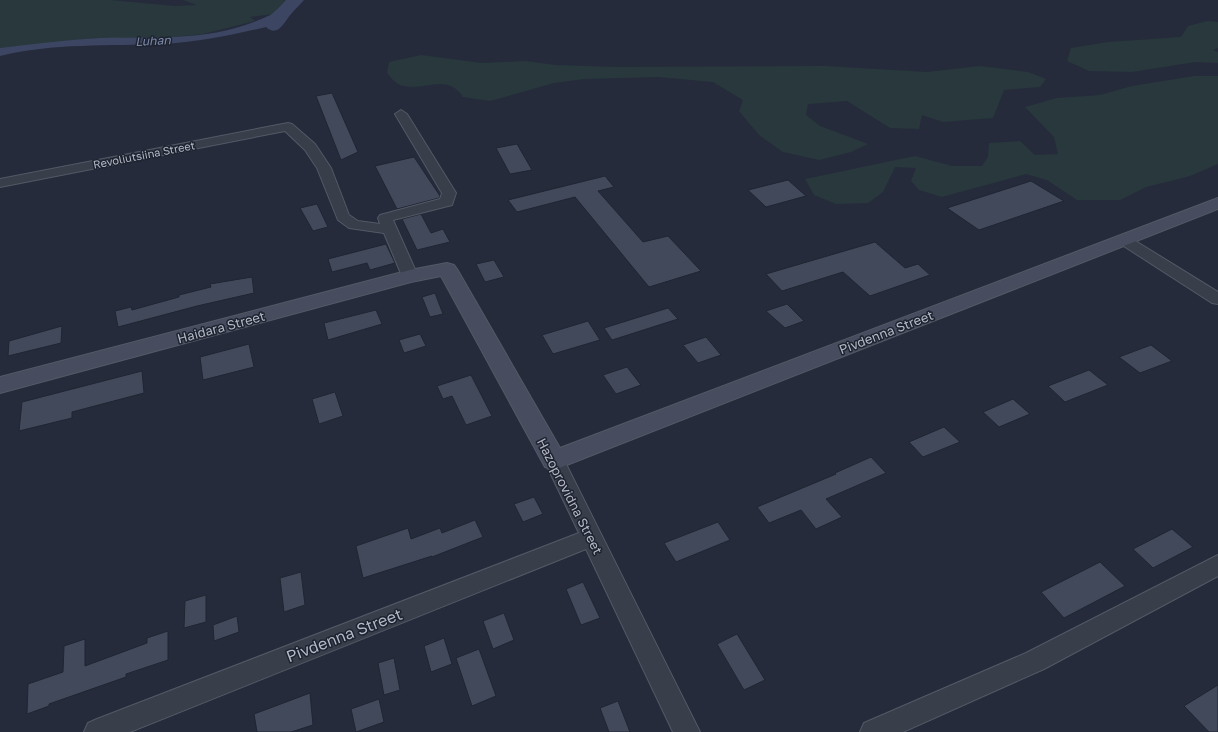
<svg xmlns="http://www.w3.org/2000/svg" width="1218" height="732" font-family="'Golos Text',sans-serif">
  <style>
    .green { fill: #28383d }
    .water { fill: #3c4663 }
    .building { fill: #42495b; stroke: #202532 }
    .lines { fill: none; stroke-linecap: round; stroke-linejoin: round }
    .street-casing { stroke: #545966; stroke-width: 2 }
    .secondary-casing { stroke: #545966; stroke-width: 2 }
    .street { fill: #393e4b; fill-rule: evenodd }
    .secondary { fill: #474c5e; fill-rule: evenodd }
    .labels { text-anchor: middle; stroke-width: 3; stroke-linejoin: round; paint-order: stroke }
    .far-street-label { font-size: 11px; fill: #b5b9c7; stroke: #1e2330 }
    .far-water-label { font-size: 12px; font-style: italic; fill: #7f8bac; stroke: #1e2330 }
    .street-label { font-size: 13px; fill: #b5b9c7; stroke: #1e2330 }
    .near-street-label { font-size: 16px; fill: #b5b9c7; stroke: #1e2330 }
  </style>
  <rect width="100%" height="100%" fill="#252b3b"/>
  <path class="green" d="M 0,0 L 110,0 L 175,6 L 197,5 L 183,0 L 286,0 L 273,14 L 250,17 L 255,21 L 203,34 L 164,38 L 100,38 L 0,48 Z
    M 1208,21 L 1218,22 L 1218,48 L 1213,50 L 1218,52 L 1218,63 L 1195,62 L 1132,72 L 1089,71 L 1067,61 L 1071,48 L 1108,42 L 1181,37 L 1188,26 Z
    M 421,55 L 481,63 L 525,61 L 555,65 L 616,67 L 825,66 L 927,72 L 980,66 L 1028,72 L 1046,79 L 1040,87 L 1004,90 L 993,118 L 943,122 L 922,115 L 919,129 L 890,128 L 847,101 L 808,104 L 806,115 L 820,126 L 868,144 L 851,152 L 819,160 L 783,152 L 759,135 L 739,111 L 743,100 L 713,82 L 658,77 L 584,79 L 554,83 L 490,101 L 463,97 C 446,70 420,95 398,84 C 394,82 390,76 387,73 L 389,62 Z
    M 1194,76 L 1218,76 L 1218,164 L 1190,176 L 1146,187 L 1120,200 L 1077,200 L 1047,180 L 1026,174 L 942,197 L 919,190 L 911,181 L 916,168 L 895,167 L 883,192 L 868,203 L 836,204 L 814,195 L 805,179 L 915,156 L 952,166 L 982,166 L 988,157 L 989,143 L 1020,141 L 1035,155 L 1058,154 L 1054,137 L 1025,107 L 1057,98 L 1100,95 L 1132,86 Z"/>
  <path class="water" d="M 286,0 L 304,0 C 300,5 295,9 291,14 C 284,22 278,38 266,27 C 232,35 199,42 164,44 C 110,46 52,43 0,56 L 0,48 C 33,44 67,40 100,38 C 151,37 205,41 254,22 C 260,19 268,17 273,13 C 278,9 282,4 286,0 Z"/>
  <path class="building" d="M 332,93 L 358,152 L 341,160 L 316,96 Z
    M 517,144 L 532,170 L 510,174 L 496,148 Z
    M 414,157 L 440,196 L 439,198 L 397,209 L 375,166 Z
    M 605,176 L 614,187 L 598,191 L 643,242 L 668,236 L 701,271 L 649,287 L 575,197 L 517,212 L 508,200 Z
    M 788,180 L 806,196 L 766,207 L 748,190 Z
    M 1031,181 L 1064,201 L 979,230 L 947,208 Z
    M 317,204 L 328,227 L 313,231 L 300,208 Z
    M 421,214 L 431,233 L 443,229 L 450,242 L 417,250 L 402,219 Z
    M 875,242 L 905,268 L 918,264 L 930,275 L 870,296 L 843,272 L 782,291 L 766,274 Z
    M 386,244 L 395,263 L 370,270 L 367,263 L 332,272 L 328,259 Z
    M 494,260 L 504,277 L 485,282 L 476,264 Z
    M 252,277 L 254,293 L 197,306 L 118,327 L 115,311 L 131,307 L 132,310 L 179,297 L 179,295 L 211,287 L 210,284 Z
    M 435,293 L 443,314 L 430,317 L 422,297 Z
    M 787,304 L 804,321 L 785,328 L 766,311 Z
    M 668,308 L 678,319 L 612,340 L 604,328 Z
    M 376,310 L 382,324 L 328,340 L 324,323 Z
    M 588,321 L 600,340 L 553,354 L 542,335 Z
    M 62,326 L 61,343 L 8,356 L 9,341 Z
    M 420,334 L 426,346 L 404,353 L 399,340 Z
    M 706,337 L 721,355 L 698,363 L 683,345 Z
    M 249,344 L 254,367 L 203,380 L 200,357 Z
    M 1151,345 L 1172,361 L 1140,373 L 1119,357 Z
    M 627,367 L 641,385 L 616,394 L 603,375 Z
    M 1089,370 L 1108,385 L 1065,402 L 1048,386 Z
    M 142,371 L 144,393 L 72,412 L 72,418 L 19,431 L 22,402 Z
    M 471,375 L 492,416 L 466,425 L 452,396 L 443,399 L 437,386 Z
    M 335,392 L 343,416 L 319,424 L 312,399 Z
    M 1013,399 L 1030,414 L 999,427 L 983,412 Z
    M 944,427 L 960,442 L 923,457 L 909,442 Z
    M 871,457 L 886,473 L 826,499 L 842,517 L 816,529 L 801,510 L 769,523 L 757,507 L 836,474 L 835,473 Z
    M 534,497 L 543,514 L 523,522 L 514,504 Z
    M 475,520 L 483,537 L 432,557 L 432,556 L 363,578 L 356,546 L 408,528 L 411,539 L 440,528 L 442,533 Z
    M 718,522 L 730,540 L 676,562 L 664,543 Z
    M 1172,529 L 1193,547 L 1153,568 L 1133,549 Z
    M 1100,562 L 1125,586 L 1064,618 L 1041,592 Z
    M 301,572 L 305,605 L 284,612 L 280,578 Z
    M 583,582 L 600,618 L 581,625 L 566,589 Z
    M 206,595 L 206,622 L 184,628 L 185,601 Z
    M 504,613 L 514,640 L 493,649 L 483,621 Z
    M 237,616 L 239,632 L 214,641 L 213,625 Z
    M 168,631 L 168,660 L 126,674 L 126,677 L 49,704 L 49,706 L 27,714 L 28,684 L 63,672 L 64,646 L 85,639 L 85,666 L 147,643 L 147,638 Z
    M 737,634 L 765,680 L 744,690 L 717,644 Z
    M 444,638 L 452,664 L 431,672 L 424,646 Z
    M 479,649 L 496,696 L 472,706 L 456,658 Z
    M 394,658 L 400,690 L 384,695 L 378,663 Z
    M 1218,685 L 1218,732 L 1209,732 L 1184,706 Z
    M 310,693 L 313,725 L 291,732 L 257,732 L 254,714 Z
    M 379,699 L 384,722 L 356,732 L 351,709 Z
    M 618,701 L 630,732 L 609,732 L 600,708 Z"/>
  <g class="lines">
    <defs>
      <path id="street" d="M 401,110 L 407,114 L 456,193 L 452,205 L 393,220 L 418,276 L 416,279 L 410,281 L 404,279 L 402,276 L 384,233 L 349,228 L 338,220 L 317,168 L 305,150 L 285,131 L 0,187 L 0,179 L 288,123 L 292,124 L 315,144 L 331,168 L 349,215 L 358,221 L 380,224 L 378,218 L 380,215 L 440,199 L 442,193 L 395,114 Z
        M 1124,235 L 1129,237 L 1218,292 L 1218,304 L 1212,303 L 1119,243 L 1116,240 L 1119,237 Z
        M 554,452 L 561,454 L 700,732 L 673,732 L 586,549 L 130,732 L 84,732 L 88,723 L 97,719 L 579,533 L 544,460 L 547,454 Z
        M 1218,555 L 1218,576 L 1044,669 L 903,732 L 860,732 L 864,723 L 1026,653 Z"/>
      <path id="secondary" d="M 1218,198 L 1218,209 L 554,470 L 545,467 L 441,276 L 411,282 L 0,393 L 0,377 L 410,270 L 447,263 L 454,265 L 457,269 L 560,448 Z"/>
    </defs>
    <use href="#street" class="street-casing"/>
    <use href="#secondary" class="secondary-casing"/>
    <use href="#street" class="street"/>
    <use href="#secondary" class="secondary"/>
  </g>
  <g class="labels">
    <g class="far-street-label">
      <text transform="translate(144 155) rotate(-11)" y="4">Revoliutsiina Street</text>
    </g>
    <g class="far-water-label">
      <text transform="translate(153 41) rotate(-3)" y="4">Luhan</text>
    </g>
    <g class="street-label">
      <text transform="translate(221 327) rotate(-15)" y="5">Haidara Street</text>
      <text transform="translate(886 332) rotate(-21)" y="5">Pivdenna Street</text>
      <text transform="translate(570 496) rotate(63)" y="5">Hazoprovidna Street</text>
    </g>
    <g class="near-street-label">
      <text transform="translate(344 635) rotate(-21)" y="6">Pivdenna Street</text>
    </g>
  </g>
</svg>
